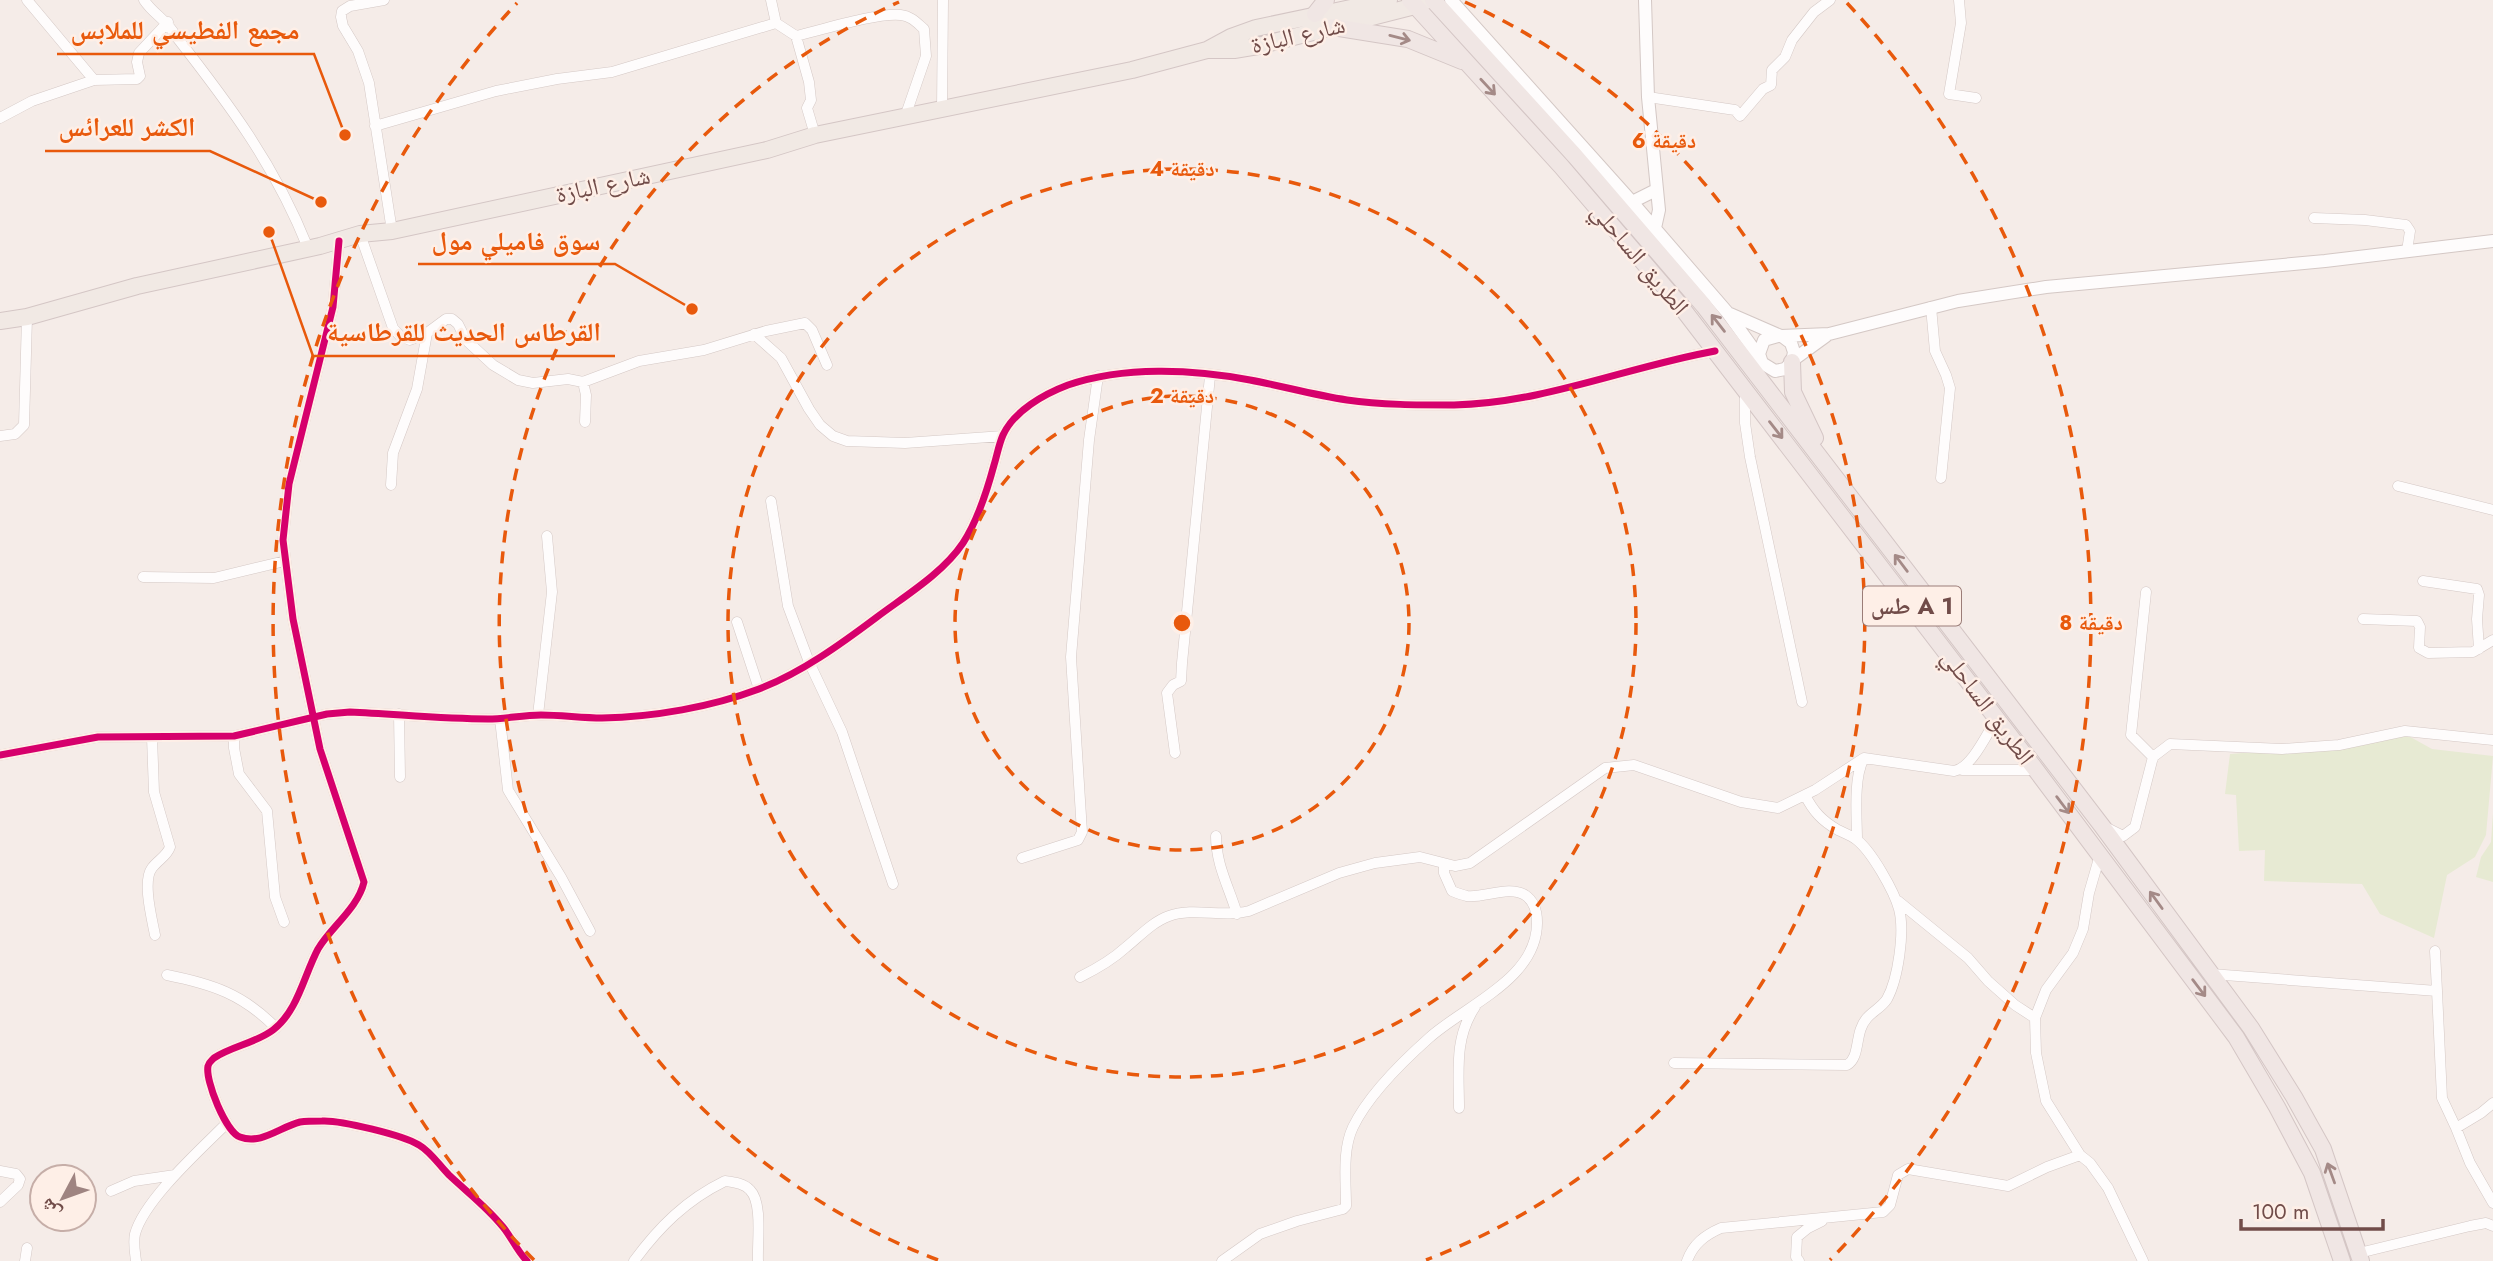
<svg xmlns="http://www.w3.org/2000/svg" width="2493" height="1261" font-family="Jost,'Noto Naskh Arabic',sans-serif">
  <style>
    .green { fill: #e7ead3 }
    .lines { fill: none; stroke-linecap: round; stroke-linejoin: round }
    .minor-casing { stroke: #d4c8c5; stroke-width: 11 }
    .tertiary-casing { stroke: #d4c8c5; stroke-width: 14 }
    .primary-casing { stroke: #d4c6c5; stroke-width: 18 }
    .trunk-casing { stroke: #d4c6c5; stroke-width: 18 }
    .minor { stroke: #fefcfc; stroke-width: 10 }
    .tertiary { stroke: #fefcfc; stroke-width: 12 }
    .primary { stroke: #f1e9e4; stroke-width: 16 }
    .trunk { stroke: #f0e6e4; stroke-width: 16 }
    .cycleway-casing { stroke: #feefe7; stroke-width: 11 }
    .cycleway { stroke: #d6006c; stroke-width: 7 }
    .oneway { stroke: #a48a87 }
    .ring { fill: none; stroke: #e8590c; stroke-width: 3.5; stroke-dasharray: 12 9 }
    .labels { text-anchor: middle; stroke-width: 5; stroke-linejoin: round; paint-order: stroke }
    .shield { fill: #feefe7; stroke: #9b7d78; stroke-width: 2 }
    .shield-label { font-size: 23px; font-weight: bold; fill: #714c49 }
    .street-label { font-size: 24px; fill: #714c49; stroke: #feefe7 }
    .centre { fill: #e8590c; stroke: #feefe7; stroke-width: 3.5 }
    .ring-label { font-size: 21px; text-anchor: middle; font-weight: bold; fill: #e8590c; stroke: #feefe7; stroke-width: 5; stroke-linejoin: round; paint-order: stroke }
    .leader { fill: none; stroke: #e8590c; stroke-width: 2.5 }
    .callout-dot { fill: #e8590c; stroke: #feefe7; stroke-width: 2.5 }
    .callout-label { font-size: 26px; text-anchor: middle; font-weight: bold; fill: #e8590c; stroke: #feefe7; stroke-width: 5; stroke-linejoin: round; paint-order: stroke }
  </style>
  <rect width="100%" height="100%" fill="#f5ece8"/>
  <path class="green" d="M 2405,734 L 2432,749 L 2493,756 L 2486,835 L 2475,857 L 2447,875 L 2434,938 L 2380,914 L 2362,884 L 2264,881 L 2265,850 L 2239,851 L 2236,795 L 2225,794 L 2230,754 L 2333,746 Z
    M 2493,813 L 2493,882 L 2476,877 L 2481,857 L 2491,842 Z"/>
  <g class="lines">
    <defs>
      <path id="minor" d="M 27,0 L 94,80
        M 144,0 C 153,14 167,20 175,35 C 229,104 275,165 308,248
        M 384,0 L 350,6 L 342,11 L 341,17 L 343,26 L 358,51 L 369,83 L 392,231
        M 771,0 L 776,23 L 796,36 L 809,82 L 811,100 L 807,108 L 815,135
        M 1959,0 L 1961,23 L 1949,94 L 1976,98
        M 796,36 C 821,30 879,12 901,15 C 911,16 917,23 924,29 L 926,56 L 905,117
        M 1648,97 L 1735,110 L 1740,116 L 1763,89 L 1771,85 L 1772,70 L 1785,57 L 1792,40 L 1814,12 L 1830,0
        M 942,110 L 943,0
        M 0,118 L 32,101 L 94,80 L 137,79 L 140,76 L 137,62 L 139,53 L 168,22
        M 375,126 L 496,91 L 557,79 L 612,72 L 776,23
        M 2314,218 L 2365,220 L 2406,225 L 2410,231 L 2407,251
        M 360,234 L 393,328 L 400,336 L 410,340 L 427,333 L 446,319 L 452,319 L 458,324 L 466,340 L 493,365 L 518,380 L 533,383 L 568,379 L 583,382 L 639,361 L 704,350 L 766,331 L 805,323 L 812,330 L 827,365
        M 339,241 L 333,307 L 289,484 L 283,540 L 293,619 L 320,749 L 364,882 C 358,908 331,927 318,949 C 304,975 298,1011 273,1030 C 256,1043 232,1046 214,1058 C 211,1061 209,1062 208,1066 C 205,1081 226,1132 240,1137 C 261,1145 280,1127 300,1122 C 307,1121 315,1121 322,1121 C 340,1120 403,1135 419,1145 C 431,1152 439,1165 449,1175 C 467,1192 487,1207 503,1227 C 512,1238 517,1251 527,1261
        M 1931,307 L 1935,351 L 1946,375 L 1950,388 L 1941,478
        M 754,334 L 781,358 L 809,409 L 820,425 L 833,436 L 847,441 L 905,443 L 1003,436
        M 583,382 L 586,395 L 585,422
        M 1745,390 L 1745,423 L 1750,457 L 1802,702
        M 0,436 L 15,434 L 24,425 L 27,317
        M 391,485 L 393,453 L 417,389 L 427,333
        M 2398,486 L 2493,510
        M 771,501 L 788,606 L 809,662 L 842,732 L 893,884
        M 143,577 L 214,578 L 285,561
        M 2423,581 L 2477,589 L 2479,595 L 2477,619 L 2479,649
        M 2146,592 L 2131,735 L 2153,757
        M 2363,619 L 2417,621 L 2420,627 L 2419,648 L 2428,653 L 2473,652 L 2493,640
        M 737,622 L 759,689
        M 399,714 L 400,777
        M 538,715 L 552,592 L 547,536
        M 500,719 L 508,790 L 561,877 L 590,931
        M 234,736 L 234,748 L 239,774 L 267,811 L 275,897 L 284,922
        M 152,737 L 154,792 L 170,847 C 167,856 158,860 152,868 C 142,881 152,919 155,935
        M 1175,753 L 1167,693 L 1173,685 L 1181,681 L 1182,663 L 1210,376
        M 0,755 L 98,737 L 234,736 L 327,714 L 350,712 C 396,714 442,719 488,719 C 505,719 523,715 541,715 C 561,715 582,718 602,718 C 654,717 711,707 759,689 C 801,673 841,644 877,617 C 905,596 943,573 963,543 C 978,520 987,491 994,465 C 997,455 999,444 1003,435 C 1014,411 1044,394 1068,385 C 1124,366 1192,369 1250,380 C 1282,386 1314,395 1347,400 C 1381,405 1419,405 1454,405 C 1544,403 1627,367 1715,351
        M 1962,770 L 2036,770
        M 2107,828 L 2123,836 L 2135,827 L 2153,757 L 2170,744 L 2282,749 L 2339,745 L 2405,731 L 2493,740
        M 1216,836 C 1216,865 1229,887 1237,914
        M 1857,840 C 1857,817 1853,778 1864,758
        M 2100,855 L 2089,893 L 2083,929 L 2073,953 L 2046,990 L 2035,1018 L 2036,1053 L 2046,1101 L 2080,1155 L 2090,1163 L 2108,1188 L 2143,1261
        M 1022,858 L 1078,840 L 1082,832 L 1071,657 L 1089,440 L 1098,376
        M 1898,901 L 1968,958 L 1988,981 L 2015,1005 L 2035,1018
        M 2211,974 L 2437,991 L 2435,951
        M 167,975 C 212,984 243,994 276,1028
        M 1080,977 C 1096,969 1112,960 1125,948 C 1139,937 1152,922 1169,916 C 1194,907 1223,918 1249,911 L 1339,873 L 1375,863 L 1420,857 L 1455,866 L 1470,863 L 1605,768 L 1634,765 L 1741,802 L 1778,808 L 1815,790 L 1864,758 L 1954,771 C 1972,768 1987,733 1997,718
        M 2437,991 L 2442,1098 L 2456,1128 L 2481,1113 L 2493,1103
        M 1674,1063 L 1847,1065 C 1861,1057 1854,1032 1867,1018 C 1873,1011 1882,1007 1887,999 C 1898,979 1905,932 1899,909 C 1894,891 1872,852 1857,840 C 1852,836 1844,833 1838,830 C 1822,821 1813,811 1805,795
        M 1459,1108 C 1459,1071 1454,1038 1475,1007
        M 2456,1128 L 2470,1163 L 2493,1203
        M 0,1171 L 16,1174 L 20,1179 L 18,1185 L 0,1202
        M 111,1191 L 134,1181 L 175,1175
        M 2359,1253 L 2470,1226 L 2486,1223 L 2493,1226
        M 25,1261 L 27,1248
        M 136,1261 C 135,1252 133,1243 135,1234 C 144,1200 201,1149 226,1124
        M 634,1261 C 659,1227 686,1200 725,1181 C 733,1182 744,1183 750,1190 C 763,1203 757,1243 758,1261
        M 1222,1261 L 1260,1234 L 1297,1221 L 1343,1209 L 1346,1206 C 1346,1181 1342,1150 1353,1127 C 1369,1094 1402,1062 1429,1038 C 1464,1006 1538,979 1537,922 C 1537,912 1534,901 1525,895 C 1509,885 1485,898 1467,896 C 1462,895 1457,893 1452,891 L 1444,873 L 1444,864
        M 1687,1261 C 1693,1244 1705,1235 1721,1228 L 1883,1212 L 1890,1205 L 1898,1175 L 1908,1169 L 2008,1186 L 2047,1167 L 2080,1155
        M 1799,1261 L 1796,1257 L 1797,1237 L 1808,1228 L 1822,1221"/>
      <path id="tertiary" d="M 1451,0 L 1632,202 L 1727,312 L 1760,358
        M 1645,0 L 1648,97 L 1659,210 L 1655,228
        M 1632,202 L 1656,190
        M 1730,314 L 1783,337 L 1791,343 L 1794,352 L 1792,362 L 1785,369 L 1775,371 L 1762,363 L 1759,354 L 1764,340 L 1778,336
        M 1781,336 L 1829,334 L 1958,301 L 2046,287 L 2325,261 L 2493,241
        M 1793,360 L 1826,336"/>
      <path id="primary" d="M 1210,50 L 1234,50 L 1258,46 L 1415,6 L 1428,0
        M 0,321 L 27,317 L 137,286 L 320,246 L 360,234 L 392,231 L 767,150 L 815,135 L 1132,70 L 1207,50 L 1231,37 L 1256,28 L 1389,0"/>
      <path id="trunk" d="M 1410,0 L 1561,166 L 1679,304 L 2036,770 L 2236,1037 L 2277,1107 L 2312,1173 L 2342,1261
        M 1433,0 L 1575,156 L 1704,306 L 2102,826 L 2251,1028 L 2294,1097 L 2323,1149 L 2361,1261
        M 1315,14 L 1326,0
        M 1333,27 L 1408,39 L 1462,61
        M 1792,362 L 1793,392 L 1815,438"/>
    </defs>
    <use href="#minor" class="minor-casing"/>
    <use href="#tertiary" class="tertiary-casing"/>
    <use href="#primary" class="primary-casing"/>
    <use href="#trunk" class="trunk-casing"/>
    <use href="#minor" class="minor"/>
    <use href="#tertiary" class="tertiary"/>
    <use href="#primary" class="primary"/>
    <use href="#trunk" class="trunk"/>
    <defs>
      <path id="cycleway" d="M 339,241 L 333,307 L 289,484 L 283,540 L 293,619 L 320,749 L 364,882 C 358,908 331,927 318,949 C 304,975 298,1011 273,1030 C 256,1043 232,1046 214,1058 C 211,1061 209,1062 208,1066 C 205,1081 226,1132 240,1137 C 261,1145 280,1127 300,1122 C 307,1121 315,1121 322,1121 C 340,1120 403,1135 419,1145 C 431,1152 439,1165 449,1175 C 467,1192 487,1207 503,1227 C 512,1238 517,1251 527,1261
        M 0,755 L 98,737 L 234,736 L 327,714 L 350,712 C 396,714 442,719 488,719 C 505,719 523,715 541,715 C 561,715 582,718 602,718 C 654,717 711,707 759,689 C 801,673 841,644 877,617 C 905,596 943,573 963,543 C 978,520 987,491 994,465 C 997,455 999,444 1003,435 C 1014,411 1044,394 1068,385 C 1124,366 1192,369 1250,380 C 1282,386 1314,395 1347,400 C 1381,405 1419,405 1454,405 C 1544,403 1627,367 1715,351"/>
    </defs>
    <use href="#cycleway" class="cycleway-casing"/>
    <use href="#cycleway" class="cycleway"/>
  </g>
  <defs><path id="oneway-shaft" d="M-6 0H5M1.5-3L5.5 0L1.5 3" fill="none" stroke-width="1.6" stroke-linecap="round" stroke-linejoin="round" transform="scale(1.75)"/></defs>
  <g class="oneway">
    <use href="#oneway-shaft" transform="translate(1400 38) rotate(14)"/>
    <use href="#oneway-shaft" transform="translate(1488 87) rotate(47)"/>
    <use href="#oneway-shaft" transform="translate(1718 323) rotate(-128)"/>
    <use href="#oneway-shaft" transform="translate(1776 430) rotate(52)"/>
    <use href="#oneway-shaft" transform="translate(1901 563) rotate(-127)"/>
    <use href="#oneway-shaft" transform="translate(2063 805) rotate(53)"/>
    <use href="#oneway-shaft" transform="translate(2156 900) rotate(-126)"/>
    <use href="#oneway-shaft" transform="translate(2199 988) rotate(53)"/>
    <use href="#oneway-shaft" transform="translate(2331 1173) rotate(-110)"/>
  </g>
  <g class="ring">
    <circle cx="1182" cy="623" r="227"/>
    <circle cx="1182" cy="623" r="454"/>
    <path d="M938 1260A682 682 0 0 1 899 2M1465 2A682 682 0 0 1 1426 1260"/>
    <path d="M534 1260A909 909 0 0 1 517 3M1847 3A909 909 0 0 1 1830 1260"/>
  </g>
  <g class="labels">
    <rect class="shield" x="1863" y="586.5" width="98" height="39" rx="5"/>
    <g class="shield-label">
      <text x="1912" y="614">طس A 1</text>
    </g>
    <g class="street-label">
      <text transform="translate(1298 35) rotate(-13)" y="8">شارع البازة</text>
      <text transform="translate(603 185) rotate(-12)" y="8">شارع البازة</text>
      <text transform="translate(1640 259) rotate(50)" y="8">الطريق الساحلي</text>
      <text transform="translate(1988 707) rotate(53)" y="8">الطريق الساحلي</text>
    </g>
  </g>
  <circle cx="1182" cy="623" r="10" class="centre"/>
  <g class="ring-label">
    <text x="1664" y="148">6 دقيقة</text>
    <text x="1182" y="176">4 دقيقة</text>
    <text x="1182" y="403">2 دقيقة</text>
    <text x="2091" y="630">8 دقيقة</text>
  </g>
  <path class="leader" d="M345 135L314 54H57M321 202L210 151H45M692 309L615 264H418M269 232L313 356H615"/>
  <g class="callout-dot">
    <circle cx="345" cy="135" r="7"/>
    <circle cx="321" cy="202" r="7"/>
    <circle cx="692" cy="309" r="7"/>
    <circle cx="269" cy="232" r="7"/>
  </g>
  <g class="callout-label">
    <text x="185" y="39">مجمع الفطيسي للملابس</text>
    <text x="127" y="136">الكشر للعرائس</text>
    <text x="516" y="250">سوق فاميلي مول</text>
    <text x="464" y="341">القرطاس الحديث للقرطاسية</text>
  </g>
  <g transform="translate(63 1198) rotate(229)"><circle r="33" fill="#feefe7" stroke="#c6aea8" stroke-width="2"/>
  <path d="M0-5L12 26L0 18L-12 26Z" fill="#9f8481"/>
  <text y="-10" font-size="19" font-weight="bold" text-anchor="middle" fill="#714c49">ش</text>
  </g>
  <path d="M2241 1219v10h142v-10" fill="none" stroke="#714c49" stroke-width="3.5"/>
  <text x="2252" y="1219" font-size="21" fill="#714c49" stroke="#feefe7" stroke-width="5" paint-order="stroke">100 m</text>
</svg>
